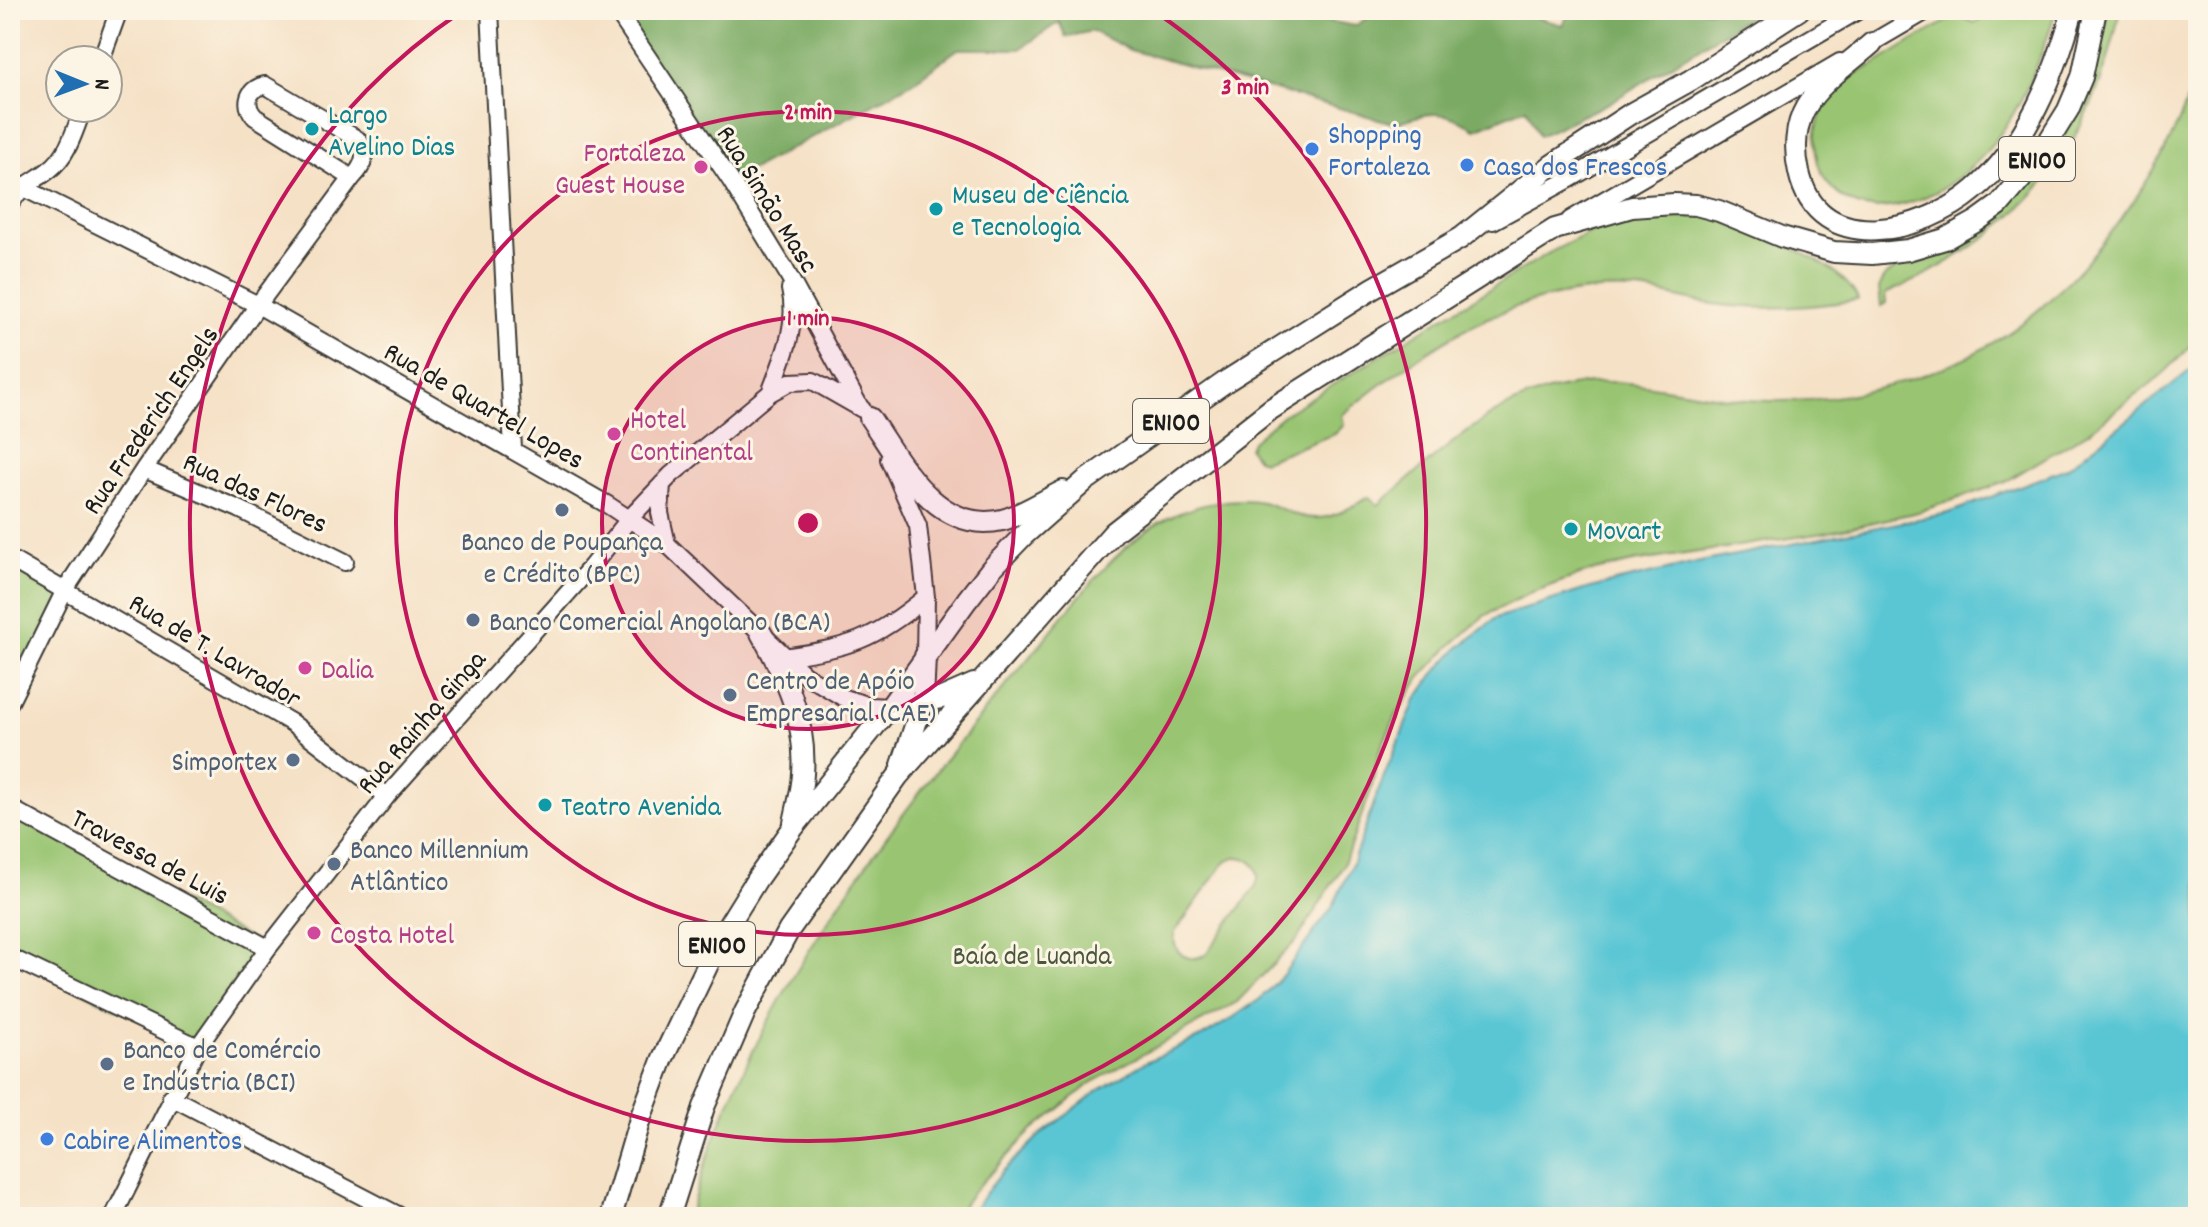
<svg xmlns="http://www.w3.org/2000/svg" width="2208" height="1227" font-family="Dekko,sans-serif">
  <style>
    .green { fill: #99c572; stroke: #5a7047; stroke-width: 2; fill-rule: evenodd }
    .forest { fill: #7aaa64; stroke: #4b6340; stroke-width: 2 }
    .water { fill: #5ac6d4; stroke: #3b7178; stroke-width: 2 }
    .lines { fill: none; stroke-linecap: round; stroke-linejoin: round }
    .minor-casing { stroke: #3d3a36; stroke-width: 20 }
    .major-casing { stroke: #3d3a36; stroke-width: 24 }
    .minor { stroke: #fff; stroke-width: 16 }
    .major { stroke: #fff; stroke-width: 20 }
    .ring { fill: none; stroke: #c2185b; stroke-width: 4 }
    .culture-dot { fill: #0f9aa8; stroke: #fcf5e5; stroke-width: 3 }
    .shop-dot { fill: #3f7fe0; stroke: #fcf5e5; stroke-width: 3 }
    .hotel-dot { fill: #d1479c; stroke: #fcf5e5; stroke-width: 3 }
    .service-dot { fill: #5c6f8a; stroke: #fcf5e5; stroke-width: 3 }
    .labels { text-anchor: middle; stroke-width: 6; stroke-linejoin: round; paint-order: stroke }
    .shield { fill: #fcf5e5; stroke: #5f5d58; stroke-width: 2 }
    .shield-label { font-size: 26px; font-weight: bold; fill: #1c1c1c }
    .culture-label { font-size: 28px; fill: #0d838f; stroke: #fcf5e5; text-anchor: start }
    .shop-label { font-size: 28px; fill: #366cbe; stroke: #fcf5e5; text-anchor: start }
    .hotel-label { font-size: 28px; fill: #b23c85; stroke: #fcf5e5; text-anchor: start }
    .street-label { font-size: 28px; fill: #1c1c1c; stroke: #fcf5e5 }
    .service-label { font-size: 28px; fill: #4e5e75; stroke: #fcf5e5; text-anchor: start }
    .park-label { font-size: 28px; fill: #48573a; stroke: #fcf5e5 }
    .centre { fill: #c2185b; stroke: #fcf5e5; stroke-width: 4 }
    .ring-label { font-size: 24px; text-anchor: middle; font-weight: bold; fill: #c2185b; stroke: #fcf5e5; stroke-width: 6; stroke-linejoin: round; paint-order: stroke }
  </style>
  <rect width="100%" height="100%" fill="#fcf5e5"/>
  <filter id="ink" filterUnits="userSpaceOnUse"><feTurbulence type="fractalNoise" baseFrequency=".0125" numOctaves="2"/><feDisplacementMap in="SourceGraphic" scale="16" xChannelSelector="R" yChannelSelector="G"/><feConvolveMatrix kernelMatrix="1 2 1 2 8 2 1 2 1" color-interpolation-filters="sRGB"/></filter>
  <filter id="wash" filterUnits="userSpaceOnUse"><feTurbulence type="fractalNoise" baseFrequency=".006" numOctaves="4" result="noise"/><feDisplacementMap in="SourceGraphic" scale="32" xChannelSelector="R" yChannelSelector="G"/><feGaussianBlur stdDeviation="1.8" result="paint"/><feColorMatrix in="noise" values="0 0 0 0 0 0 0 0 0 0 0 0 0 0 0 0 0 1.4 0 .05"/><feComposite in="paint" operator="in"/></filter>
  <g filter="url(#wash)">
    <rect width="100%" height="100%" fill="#f5e1c6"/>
    <path class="green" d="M 1992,10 L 2056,10 C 2033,88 1993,179 1908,203 C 1892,207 1876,210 1860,206 C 1813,191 1805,138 1827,101 C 1830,96 1833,90 1837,86 C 1847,77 1862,71 1873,65 C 1901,48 1929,31 1957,15 L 1974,23 L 1988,16 Z
      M 2108,10 L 2120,10 C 2093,152 2016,238 1885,294 L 1886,303 L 1881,306 L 1879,289 L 1885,276 L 1899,267 L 1961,239 L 2088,85 L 2098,57 Z
      M 2198,68 L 2198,339 L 2163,374 L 2088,432 L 2003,483 L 1918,512 L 1830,532 L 1633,562 L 1582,574 L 1530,593 L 1484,616 L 1448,648 L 1420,678 L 1397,714 L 1379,752 L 1371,790 L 1343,866 L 1297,940 L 1237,1002 L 1091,1083 L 1029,1133 L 970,1195 L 955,1217 L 689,1217 C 745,1006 894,819 1032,654 C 1068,611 1117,543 1168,518 C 1195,505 1232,496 1262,502 C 1279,506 1295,518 1314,518 C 1334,519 1352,506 1369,497 L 1378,505 C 1429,464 1482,407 1548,391 C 1572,385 1601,380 1626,383 C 1675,387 1721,401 1770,401 C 1855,403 1959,373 2026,320 C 2060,293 2088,262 2114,228 C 2151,180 2182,126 2198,68 ZM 1238,857 C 1256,859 1263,874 1254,889 L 1205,955 C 1187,964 1171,952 1175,932 L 1222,866 L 1227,861 Z
      M 1698,211 C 1739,228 1843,258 1858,300 C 1809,308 1763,311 1713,304 C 1687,301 1662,292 1636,290 C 1514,283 1432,344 1342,415 L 1344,425 L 1335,434 L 1263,461 L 1257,459 L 1249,448 L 1252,441 L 1283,415 L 1547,254 C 1580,237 1616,217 1653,213 C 1668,211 1683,212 1698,211 Z
      M 10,559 L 65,590 L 10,702 Z
      M 10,808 L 268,948 L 198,1047 L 10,957 Z"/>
    <path class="forest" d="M 616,10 L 1269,10 L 1355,26 L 1379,10 L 1511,10 L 1562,25 L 1572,10 L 1760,10 L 1609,103 L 1539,136 L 1526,108 L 1475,129 C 1446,109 1427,111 1396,124 L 1130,50 L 1092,31 L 1066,37 L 1059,22 L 1020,49 L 958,49 L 910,84 L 731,181 Z"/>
    <path class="water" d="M 2198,364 L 2198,1217 L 968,1217 L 1002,1172 L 1039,1136 L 1096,1092 L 1146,1062 L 1201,1037 L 1231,1019 L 1260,999 L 1282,976 L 1333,906 L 1351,867 L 1380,786 L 1415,701 L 1433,675 L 1457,649 L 1496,618 L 1590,588 L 1705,561 L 1949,513 L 2067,468 Z"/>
  </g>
  <g filter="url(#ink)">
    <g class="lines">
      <defs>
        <path id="minor" d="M 490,10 L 513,449
          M 616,10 L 731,181 L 786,271 L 860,407
          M 1863,48 L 1928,10
          M 101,60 L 119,10
          M 265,85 L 357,139 C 369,153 364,166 352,178 L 255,117 C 243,104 248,89 265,85 Z
          M 10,181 L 258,305 L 608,505 L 667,544 L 804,674 L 844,698 L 870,706 L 890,707
          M 10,204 C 24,183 31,184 49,170 C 68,156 75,130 83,108
          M 1570,220 L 1840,62
          M 1493,221 L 1568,180 L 1859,10
          M 770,393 C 783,358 799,326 790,289
          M 889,459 L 918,526 L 926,597 L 925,656
          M 144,469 L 239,509 L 345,562
          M 662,484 L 660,513 L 667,544
          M 10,559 L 292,723 L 387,796
          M 784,657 C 850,647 873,641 926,597
          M 10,702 L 65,590 L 144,469 L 258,305 L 352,178
          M 10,808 L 268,948
          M 10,957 L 198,1047
          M 171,1097 L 402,1217
          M 113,1217 L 198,1047 L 268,948 L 387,796 L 591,567 L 630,518 L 671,475 L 770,393 L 790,382 L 813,381 L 862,409"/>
        <path id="major" d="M 1872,43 C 1851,62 1821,81 1806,107 C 1795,126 1794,150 1799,172 C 1818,259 1925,232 1974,190 C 2027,146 2055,74 2073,10
          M 870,418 C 900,462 937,535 1002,520 C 1022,515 1044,500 1063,491
          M 761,633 C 786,677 807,722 803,774 C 802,791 797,807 794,823
          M 909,704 L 942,698 L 974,684
          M 902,765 L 923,702 L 925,656
          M 611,1217 L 640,1119 L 663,1058 L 721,937 L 757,879 L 793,828 L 890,707 L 967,600 L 992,568 L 1024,535 L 1085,481 L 1228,380 L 1372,289 L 1461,238 L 1552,165 L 1630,114 L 1691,80 L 1799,10
          M 669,1217 L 704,1107 L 745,1012 L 789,930 L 898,776 L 1114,532 L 1271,409 L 1555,229 L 1632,207 L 1674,204 L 1696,205 L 1719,211 L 1782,237 L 1834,252 L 1872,254 L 1908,250 L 1945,239 L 1977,221 L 1999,205 L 2035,163 L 2068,110 L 2082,77 L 2096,10"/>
      </defs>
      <use href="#minor" class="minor-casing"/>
      <use href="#major" class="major-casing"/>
      <use href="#minor" class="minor"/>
      <use href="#major" class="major"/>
    </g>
  </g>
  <circle cx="808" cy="523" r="206" fill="#c2185b" fill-opacity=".12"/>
  <g class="ring">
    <circle cx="808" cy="523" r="206"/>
    <circle cx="808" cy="523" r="412"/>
    <path d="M1154 11A618 618 0 1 1 462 11"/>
  </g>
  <g class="culture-dot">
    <circle cx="312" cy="129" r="8"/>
    <circle cx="936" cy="209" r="8"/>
    <circle cx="1571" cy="529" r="8"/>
    <circle cx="545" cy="805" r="8"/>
  </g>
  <g class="shop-dot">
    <circle cx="1312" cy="149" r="8"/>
    <circle cx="1467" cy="165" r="8"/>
    <circle cx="47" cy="1139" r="8"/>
  </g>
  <g class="hotel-dot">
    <circle cx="701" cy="167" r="8"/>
    <circle cx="614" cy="434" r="8"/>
    <circle cx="305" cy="668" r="8"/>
    <circle cx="314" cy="933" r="8"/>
  </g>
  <g class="service-dot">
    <circle cx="562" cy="510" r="8"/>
    <circle cx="473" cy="620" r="8"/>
    <circle cx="730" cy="695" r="8"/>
    <circle cx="293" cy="760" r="8"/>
    <circle cx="334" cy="864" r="8"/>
    <circle cx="107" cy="1064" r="8"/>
  </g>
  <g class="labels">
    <g class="shield">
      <rect x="1999" y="137" width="76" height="44" rx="6"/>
      <rect x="1133" y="399" width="76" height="44" rx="6"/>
      <rect x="679" y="922" width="76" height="44" rx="6"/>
    </g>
    <g class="shield-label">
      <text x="2037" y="168">EN100</text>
      <text x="1171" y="430">EN100</text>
      <text x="717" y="953">EN100</text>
    </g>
    <g class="culture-label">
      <text x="328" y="123">Largo<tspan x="328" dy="32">Avelino Dias</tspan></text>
      <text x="952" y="203">Museu de Ciência<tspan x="952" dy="32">e Tecnologia</tspan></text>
      <text x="1587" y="539">Movart</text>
      <text x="561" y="815">Teatro Avenida</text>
    </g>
    <g class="shop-label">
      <text x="1328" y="143">Shopping<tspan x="1328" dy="32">Fortaleza</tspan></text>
      <text x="1483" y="175">Casa dos Frescos</text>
      <text x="63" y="1149">Cabire Alimentos</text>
    </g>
    <g class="hotel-label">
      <text x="685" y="161" text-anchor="end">Fortaleza<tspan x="685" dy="32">Guest House</tspan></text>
      <text x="630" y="428">Hotel<tspan x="630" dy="32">Continental</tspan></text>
      <text x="321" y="678">Dalia</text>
      <text x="330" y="943">Costa Hotel</text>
    </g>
    <g class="street-label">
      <text transform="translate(769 198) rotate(58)" y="10">Rua Simão Masc</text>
      <text transform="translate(485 404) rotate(30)" y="10">Rua de Quartel Lopes</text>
      <text transform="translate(149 419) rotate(-56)" y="10">Rua Frederich Engels</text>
      <text transform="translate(256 491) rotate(25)" y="10">Rua das Flores</text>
      <text transform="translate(216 649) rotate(31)" y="10">Rua de T. Lavrador</text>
      <text transform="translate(420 721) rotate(-49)" y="10">Rua Rainha Ginga</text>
      <text transform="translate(151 855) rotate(28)" y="10">Travessa de Luis</text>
    </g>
    <g class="service-label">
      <text x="562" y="550" text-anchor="middle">Banco de Poupança<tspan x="562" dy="32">e Crédito (BPC)</tspan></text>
      <text x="489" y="630">Banco Comercial Angolano (BCA)</text>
      <text x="746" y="689">Centro de Apóio<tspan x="746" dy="32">Empresarial (CAE)</tspan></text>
      <text x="277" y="770" text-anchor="end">Simportex</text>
      <text x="350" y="858">Banco Millennium<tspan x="350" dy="32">Atlântico</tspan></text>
      <text x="123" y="1058">Banco de Comércio<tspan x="123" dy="32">e Indústria (BCI)</tspan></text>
    </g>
    <g class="park-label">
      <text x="1032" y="964">Baía de Luanda</text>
    </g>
  </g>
  <circle cx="808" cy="523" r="12" class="centre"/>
  <g class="ring-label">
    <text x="1245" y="94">3 min</text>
    <text x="808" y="119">2 min</text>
    <text x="808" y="325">1 min</text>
  </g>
  <rect width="2208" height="1227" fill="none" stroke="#fcf5e5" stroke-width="40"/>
  <g transform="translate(84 84) rotate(91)"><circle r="38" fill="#fcf5e5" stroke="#a29e95" stroke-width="2"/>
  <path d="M0-6L14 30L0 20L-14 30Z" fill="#1f6fb2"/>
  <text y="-12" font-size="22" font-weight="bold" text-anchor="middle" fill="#1c1c1c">N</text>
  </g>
</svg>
